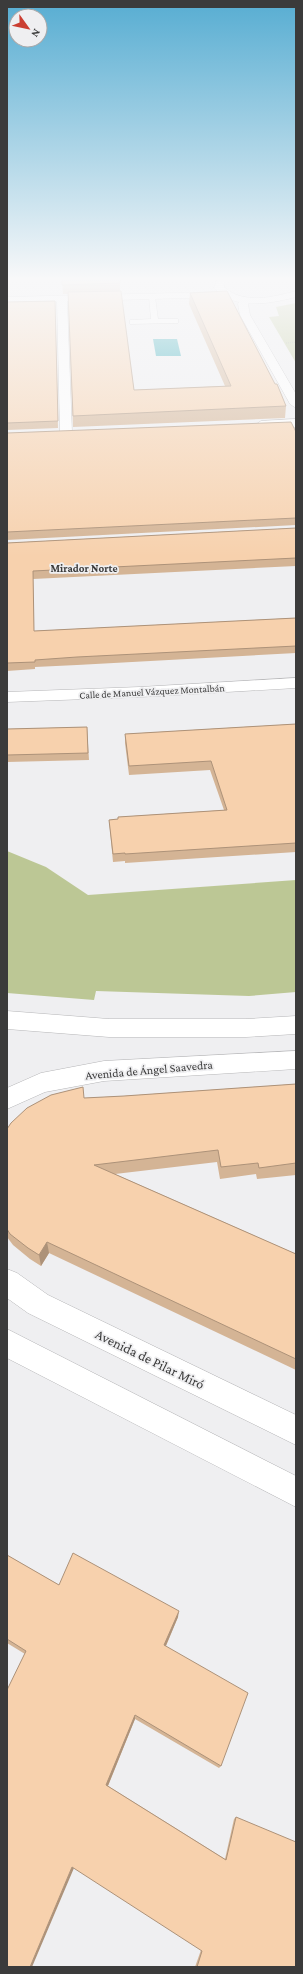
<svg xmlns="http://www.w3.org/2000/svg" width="303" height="1974" font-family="'Crimson Pro',serif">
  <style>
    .green { fill: #bcc795 }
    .water { fill: #1ea3b2 }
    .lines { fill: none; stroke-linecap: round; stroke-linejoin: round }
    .service-casing { stroke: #b6b6b8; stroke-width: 1 }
    .minor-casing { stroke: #b6b6b8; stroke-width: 1 }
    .tertiary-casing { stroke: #b6b6b8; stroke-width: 1 }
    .path { stroke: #929293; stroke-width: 1.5; stroke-dasharray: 0.5 1.5; stroke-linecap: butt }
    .service { fill: #fff; fill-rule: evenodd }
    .minor { fill: #fff; fill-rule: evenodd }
    .tertiary { fill: #fff; fill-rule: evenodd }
    .wall { fill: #d4b495 }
    .shaded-wall { fill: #ad9279 }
    .building { fill: #f7d1ad; stroke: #ad9279 }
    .labels { text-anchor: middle; stroke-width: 3.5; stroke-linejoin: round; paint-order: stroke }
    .far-street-label { font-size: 10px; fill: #3b3b3b; stroke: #efeff1 }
    .far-neighbourhood-label { font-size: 11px; font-weight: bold; fill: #3b3b3b; stroke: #efeff1 }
    .street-label { font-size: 12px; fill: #3b3b3b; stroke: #efeff1 }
    .near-street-label { font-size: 14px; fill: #3b3b3b; stroke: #efeff1 }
  </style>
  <rect width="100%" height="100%" fill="#efeff1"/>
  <path class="green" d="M 296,303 L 296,363 L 269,317 L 279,316 L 276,307 Z
    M 7,851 L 46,867 L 88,895 L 296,880 L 296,992 L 249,996 L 96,991 L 94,1000 L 7,993 Z"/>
  <path class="water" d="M 153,339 L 177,339 L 181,356 L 156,356 Z"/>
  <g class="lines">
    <defs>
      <path id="service" d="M 152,295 L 155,297 L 158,319 L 178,319 L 178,323 L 130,324 L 130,320 L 133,320 L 151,319 L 149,297 Z"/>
      <path id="minor" d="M 62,297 L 67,300 L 72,433 L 66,437 L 60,433 L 57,300 Z
        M 245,297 L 250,300 L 248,304 L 250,315 L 296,394 L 296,408 L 290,404 L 240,315 L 238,304 L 241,298 Z
        M 296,419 L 296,427 L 261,429 L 255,425 L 261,421 Z
        M 296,678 L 296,688 L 140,697 L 7,702 L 7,692 L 140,687 Z"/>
      <path id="tertiary" d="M 217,280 L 225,280 L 224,287 C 244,305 273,297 296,291 L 296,297 C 272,303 247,308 224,297 L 7,303 L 7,297 L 218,292 L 214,288 Z
        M 7,1011 L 109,1019 L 246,1019 L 296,1016 L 296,1034 L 246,1037 L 109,1037 L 7,1029 Z
        M 296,1051 L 296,1069 L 104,1081 L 45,1092 L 7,1109 L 7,1088 L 41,1073 L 104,1061 Z
        M 7,1269 L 17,1273 L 48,1295 L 296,1415 L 296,1445 L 28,1313 L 7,1298 Z
        M 7,1329 L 296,1476 L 296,1507 L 7,1358 Z"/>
    </defs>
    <use href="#service" class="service-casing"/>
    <use href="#minor" class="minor-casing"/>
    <use href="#tertiary" class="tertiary-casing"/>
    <path class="path" d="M 286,343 L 296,342"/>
    <use href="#service" class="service"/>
    <use href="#minor" class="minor"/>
    <use href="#tertiary" class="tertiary"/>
  </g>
  <path class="wall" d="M 62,280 L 120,283 L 120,291 L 134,390 L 225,386 L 189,304 L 190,293 L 286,406 L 285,418 L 73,427 L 68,294 L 63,294 Z
    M 55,301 L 58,428 L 7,430 L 7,302 Z
    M 296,432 L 296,525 L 7,540 L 7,433 Z
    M 296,528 L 296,566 L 33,579 L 34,631 L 296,618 L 296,653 L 77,665 L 35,667 L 35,669 L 7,671 L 7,543 Z
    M 296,724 L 296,852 L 125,863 L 125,861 L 113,862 L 109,820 L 118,819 L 118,817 L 224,810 L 210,770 L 129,775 L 125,743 L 125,734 Z
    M 87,727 L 89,760 L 7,762 L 7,729 Z
    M 296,1084 L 296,1175 L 257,1179 L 256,1174 L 220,1179 L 217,1162 L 115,1174 L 296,1254 L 296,1370 L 49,1253 L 41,1266 L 30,1259 L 13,1245 L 7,1237 L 7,1129 L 84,1098 L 124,1096 Z
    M 7,1555 L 59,1585 L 178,1617 L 166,1646 L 221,1766 L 219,1768 L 135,1719 L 108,1786 L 225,1859 L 234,1819 L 236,1817 L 296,1967 L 195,1967 L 201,1950 L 25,1654 L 7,1643 Z"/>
  <path class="shaded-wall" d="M 7,280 L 9,280 L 7,290 Z
    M 47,1242 L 49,1253 L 41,1266 L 39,1255 Z
    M 179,1611 L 178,1617 L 164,1650 L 164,1645 Z
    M 135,1715 L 135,1719 L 107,1788 L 106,1785 Z
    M 72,1867 L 74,1868 L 32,1967 L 30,1967 Z"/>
  <path class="building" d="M 62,280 L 120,280 L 120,283 L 62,285 Z
    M 121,291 L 134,390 L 231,386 L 190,293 L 227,291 L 275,384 L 277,384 L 286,406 L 73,416 L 68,292 Z
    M 55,301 L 58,421 L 7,423 L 7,302 Z
    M 291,422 L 296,432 L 296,518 L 7,532 L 7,433 Z
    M 296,528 L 296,558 L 33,571 L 34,631 L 296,618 L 296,646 L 77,657 L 35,660 L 35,662 L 7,663 L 7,543 Z
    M 296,724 L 296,843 L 125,854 L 125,853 L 113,854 L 109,820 L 118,819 L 118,817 L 227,810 L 211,761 L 129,766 L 125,734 Z
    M 87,727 L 88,753 L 7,755 L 7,729 Z
    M 296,1084 L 296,1163 L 259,1168 L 258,1163 L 221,1167 L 218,1150 L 94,1165 L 296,1254 L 296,1359 L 47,1242 L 39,1255 L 28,1248 L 10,1234 L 7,1229 L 7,1129 L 11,1123 L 27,1108 L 51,1095 L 83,1087 L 84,1098 L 124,1096 Z
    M 73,1553 L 179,1611 L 164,1645 L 248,1693 L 221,1766 L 135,1715 L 106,1785 L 226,1860 L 236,1817 L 296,1842 L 296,1967 L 197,1967 L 202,1951 L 72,1867 L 30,1967 L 7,1967 L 7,1690 L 26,1651 L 7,1639 L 7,1555 L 59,1585 Z"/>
  <linearGradient id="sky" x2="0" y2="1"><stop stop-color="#57add2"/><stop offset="0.5" stop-color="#f8f8f9"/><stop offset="1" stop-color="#f8f8f9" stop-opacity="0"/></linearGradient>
  <rect width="303" height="557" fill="url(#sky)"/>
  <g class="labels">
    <g class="far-street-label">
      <text transform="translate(152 691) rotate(-3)" y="4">Calle de Manuel Vázquez Montalbán</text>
    </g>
    <g class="far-neighbourhood-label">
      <text x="84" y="572">Mirador Norte</text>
    </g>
    <g class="street-label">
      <text transform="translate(149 1070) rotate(-5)" y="4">Avenida de Ángel Saavedra</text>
    </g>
    <g class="near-street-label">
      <text transform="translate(150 1359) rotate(26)" y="5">Avenida de Pilar Miró</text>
    </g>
  </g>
  <rect width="303" height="1974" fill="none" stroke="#3b3b3b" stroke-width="16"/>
  <g transform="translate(28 28) rotate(123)"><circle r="19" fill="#efeff1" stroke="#a7a7a8"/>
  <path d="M0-3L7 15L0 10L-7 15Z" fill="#cb3e31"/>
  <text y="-6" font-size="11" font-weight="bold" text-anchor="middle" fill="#3b3b3b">N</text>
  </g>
</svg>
